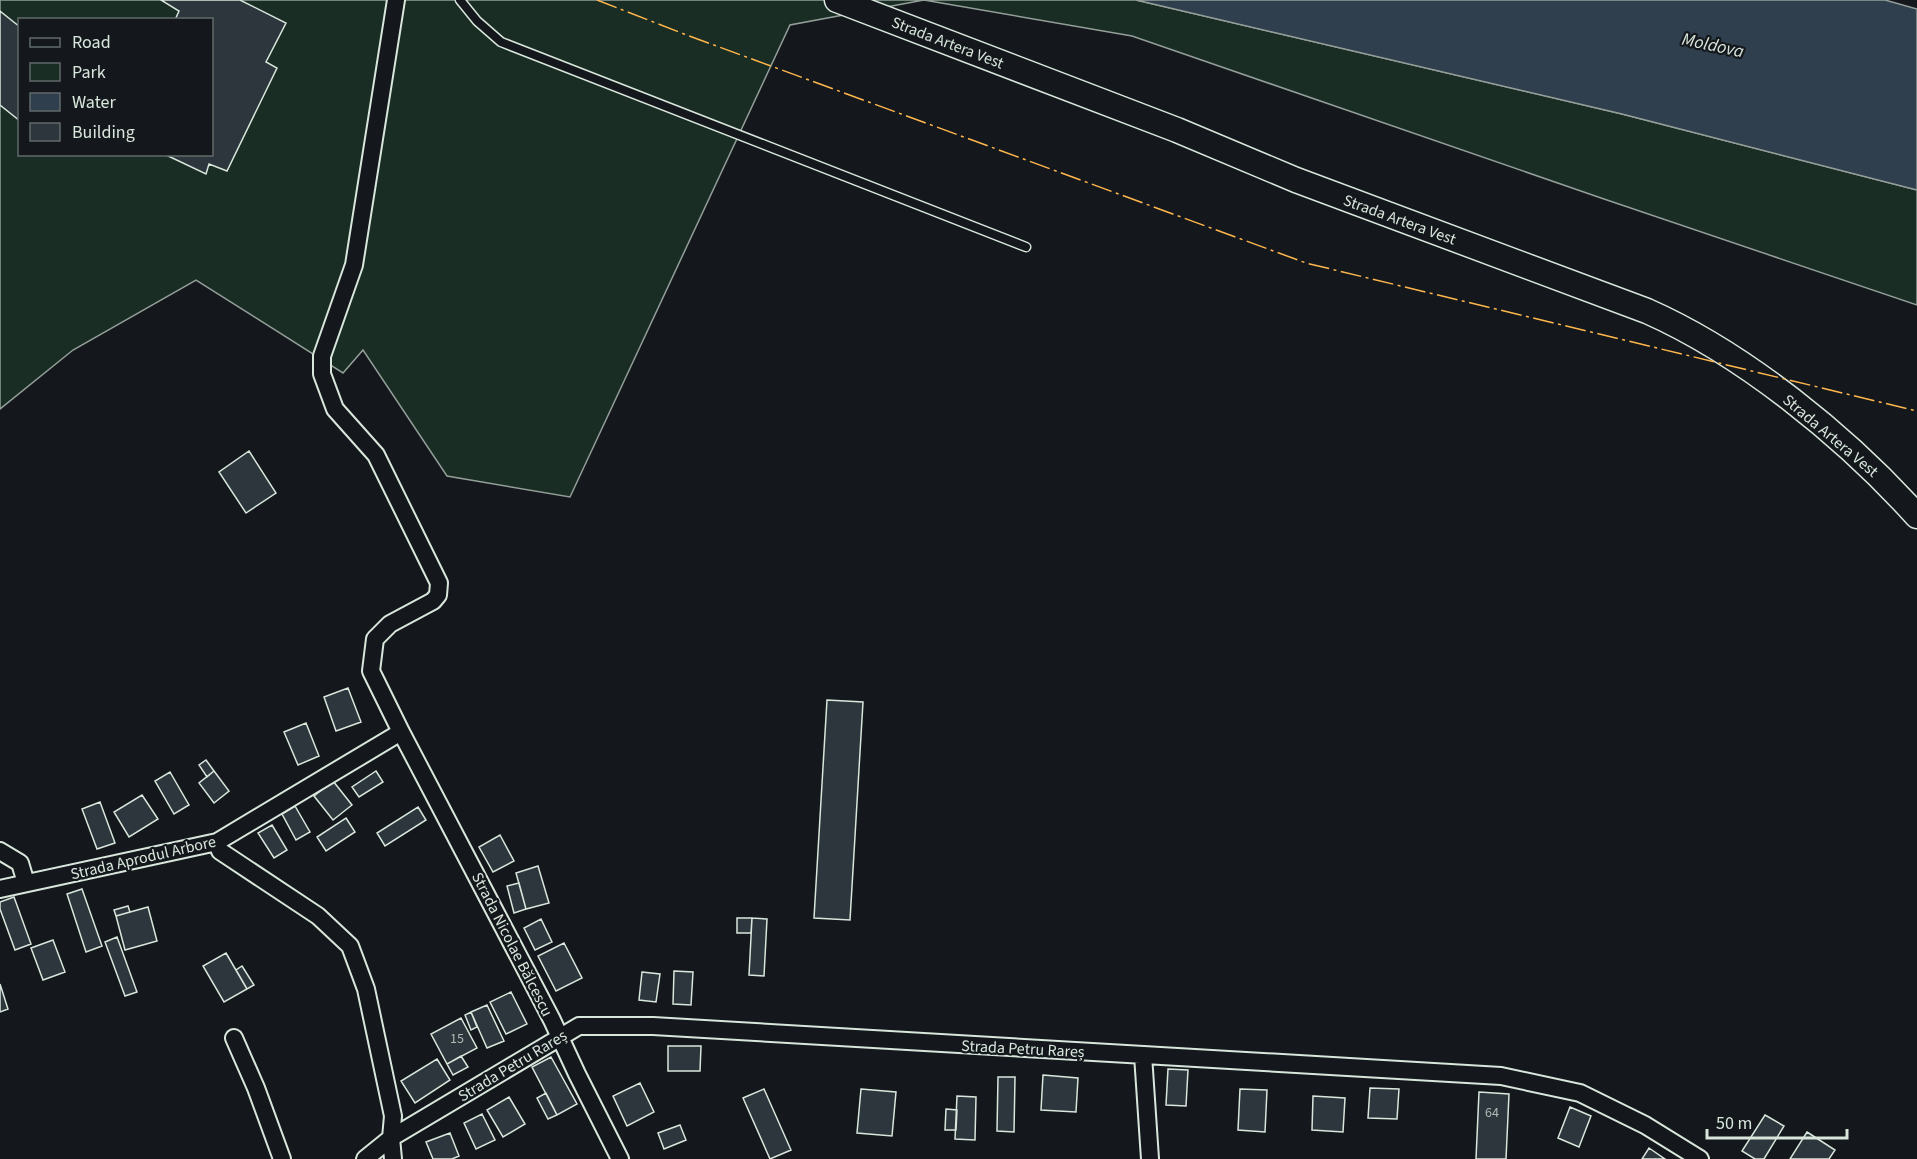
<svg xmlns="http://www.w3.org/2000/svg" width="1917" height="1159" font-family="'Source Sans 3',sans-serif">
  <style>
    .green { fill: #1a2d24; stroke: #939e99; stroke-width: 1.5; fill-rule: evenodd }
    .water { fill: #2f3f4d; stroke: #939e99; stroke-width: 1.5 }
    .building { fill: #2c363c; stroke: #d8e6dc; stroke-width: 1.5 }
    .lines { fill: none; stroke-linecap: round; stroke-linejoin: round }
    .lane-casing { stroke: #d8e6dc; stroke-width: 11 }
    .street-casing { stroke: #d8e6dc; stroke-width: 20 }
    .secondary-casing { stroke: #d8e6dc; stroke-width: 27 }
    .lane { stroke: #14181c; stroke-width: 8 }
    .street { stroke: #14181c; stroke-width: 16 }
    .secondary { stroke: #14181c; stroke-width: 24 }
    .power { stroke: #ffb74d; stroke-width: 1.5; stroke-dasharray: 21 4.5 3 4.5; stroke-linecap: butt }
    .labels { text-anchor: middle; stroke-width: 4.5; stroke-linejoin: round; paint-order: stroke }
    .number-label { font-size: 14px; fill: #adbab4 }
    .street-label { font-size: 16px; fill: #d8e6dc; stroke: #14181c }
    .water-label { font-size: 18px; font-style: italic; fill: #d8e6dc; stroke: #14181c }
  </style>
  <rect width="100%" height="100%" fill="#14181c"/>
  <path class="green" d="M 0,0 L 1136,0 L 1622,114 L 1917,190 L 1917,305 L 1604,199 L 1132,36 L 924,0 L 790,25 L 570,497 L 447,476 L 363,350 L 343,373 L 196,280 L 73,350 L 0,409 ZM 20,20 L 212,20 L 212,154 L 20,154 Z"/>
  <path class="water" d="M 1136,0 L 1885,0 L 1917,9 L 1917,190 L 1622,114 Z"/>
  <path class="building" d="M 161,0 L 240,0 L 286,23 L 266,62 L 277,68 L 227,171 L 209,164 L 206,174 L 164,154 L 212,154 L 212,20 L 175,20 L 179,11 Z
    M 0,11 L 20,27 L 20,121 L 0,105 Z
    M 249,451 L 276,493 L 246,513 L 219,472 Z
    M 348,688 L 361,722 L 336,731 L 324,697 Z
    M 827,700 L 863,702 L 850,920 L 814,918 Z
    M 306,723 L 319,756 L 298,765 L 284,732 Z
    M 206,760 L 214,771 L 207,777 L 199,765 Z
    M 214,771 L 229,791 L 214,803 L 199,783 Z
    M 376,771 L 383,782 L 359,797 L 352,787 Z
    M 170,772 L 189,805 L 174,814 L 155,781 Z
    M 333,781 L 352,805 L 333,820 L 314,796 Z
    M 142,795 L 158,819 L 129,837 L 114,812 Z
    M 100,802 L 115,843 L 97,849 L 82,809 Z
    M 295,806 L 310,832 L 296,840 L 282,814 Z
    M 418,807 L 426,820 L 385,846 L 377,833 Z
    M 346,818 L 355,832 L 326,851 L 317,837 Z
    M 272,825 L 287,850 L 274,858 L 258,833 Z
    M 500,835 L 514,861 L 493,872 L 479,847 Z
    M 538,866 L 549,903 L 526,909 L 516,873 Z
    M 519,883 L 526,909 L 514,913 L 507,886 Z
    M 82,889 L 102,946 L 86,952 L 67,894 Z
    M 14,897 L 31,944 L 15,950 L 0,909 L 0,902 Z
    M 128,906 L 130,912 L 116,916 L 114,910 Z
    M 148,907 L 157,941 L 125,950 L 116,916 Z
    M 737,918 L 752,918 L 751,933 L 737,933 Z
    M 752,918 L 767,919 L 764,976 L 749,975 Z
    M 541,919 L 552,942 L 535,950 L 524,928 Z
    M 117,937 L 137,992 L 125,996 L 105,942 Z
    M 53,940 L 65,972 L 43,980 L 31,948 Z
    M 564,943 L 582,978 L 556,991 L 538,956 Z
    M 226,953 L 247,989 L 224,1002 L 203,966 Z
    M 242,966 L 254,985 L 247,989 L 236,970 Z
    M 674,971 L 693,972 L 691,1005 L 673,1004 Z
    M 642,972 L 660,974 L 656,1002 L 639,1000 Z
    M 0,984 L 8,1009 L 0,1012 Z
    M 511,992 L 527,1024 L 506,1034 L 490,1002 Z
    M 487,1005 L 504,1041 L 487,1048 L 471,1012 Z
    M 471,1012 L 477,1027 L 471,1030 L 465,1015 Z
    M 461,1018 L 477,1048 L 447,1064 L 431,1034 Z
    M 668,1046 L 701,1046 L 700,1071 L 668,1071 Z
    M 461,1056 L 468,1067 L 453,1075 L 447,1064 Z
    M 551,1057 L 577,1104 L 557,1115 L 532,1067 Z
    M 437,1059 L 450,1080 L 415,1103 L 401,1081 Z
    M 1168,1069 L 1188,1070 L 1186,1106 L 1166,1105 Z
    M 1043,1075 L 1078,1078 L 1076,1112 L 1041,1110 Z
    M 998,1077 L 1015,1077 L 1014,1132 L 997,1131 Z
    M 640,1083 L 654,1112 L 627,1126 L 613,1096 Z
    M 1370,1088 L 1399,1089 L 1397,1119 L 1368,1118 Z
    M 764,1089 L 791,1150 L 770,1159 L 743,1098 Z
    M 861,1089 L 896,1092 L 892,1136 L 857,1133 Z
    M 1240,1089 L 1267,1090 L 1265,1132 L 1238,1130 Z
    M 1479,1092 L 1509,1094 L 1506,1159 L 1476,1159 Z
    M 546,1093 L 557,1115 L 548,1119 L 537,1098 Z
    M 957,1096 L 976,1097 L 975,1140 L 955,1139 Z
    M 1313,1096 L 1345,1098 L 1343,1132 L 1312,1130 Z
    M 509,1097 L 525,1124 L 503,1137 L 487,1110 Z
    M 1570,1107 L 1591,1116 L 1579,1147 L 1558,1138 Z
    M 946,1109 L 957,1110 L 956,1130 L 945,1130 Z
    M 482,1114 L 495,1140 L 476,1149 L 464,1123 Z
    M 1765,1115 L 1784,1126 L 1764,1159 L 1755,1159 L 1742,1151 Z
    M 680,1125 L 686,1140 L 664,1149 L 658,1133 Z
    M 1807,1132 L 1835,1150 L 1829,1159 L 1790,1159 Z
    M 450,1133 L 459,1156 L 452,1159 L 433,1159 L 426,1142 Z
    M 1649,1148 L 1665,1159 L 1642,1159 Z"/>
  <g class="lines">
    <defs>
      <path id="lane" d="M 460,0 L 477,21 L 501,42 L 1026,247"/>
      <path id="street" d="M 396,0 L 354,265 L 322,356 L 322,374 L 335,409 L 376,455 L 439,583 L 438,595 L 433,601 L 390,624 L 375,639 L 371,671 L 401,732 L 552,1020 L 577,1074 L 620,1159
        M 217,842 L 220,851 L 318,916 L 350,946 L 366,989 L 393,1116 L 391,1138 L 393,1159
        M 0,851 L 20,863 L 26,883
        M 0,889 L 217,842 L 401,732
        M 234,1038 L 256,1088 L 282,1159
        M 1143,1055 L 1150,1159
        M 365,1159 L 391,1138 L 579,1026 L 653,1026 L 1501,1076 L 1580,1093 L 1645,1125 L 1700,1159"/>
      <path id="secondary" d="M 837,0 L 1177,130 L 1296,180 L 1647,311 C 1744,354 1846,437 1917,516"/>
    </defs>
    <use href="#lane" class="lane-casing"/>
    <use href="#street" class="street-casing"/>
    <use href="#secondary" class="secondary-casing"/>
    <use href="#lane" class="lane"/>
    <use href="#street" class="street"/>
    <use href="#secondary" class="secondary"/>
    <path class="power" d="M 597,0 L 684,34 L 1306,263 L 1917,411"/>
  </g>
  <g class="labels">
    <g class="number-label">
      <text x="457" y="1043">15</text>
      <text x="1492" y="1117">64</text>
    </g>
    <g class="street-label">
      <text transform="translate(948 42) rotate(21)" y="6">Strada Artera Vest</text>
      <text transform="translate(1400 219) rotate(20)" y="6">Strada Artera Vest</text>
      <text transform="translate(1831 435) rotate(40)" y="6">Strada Artera Vest</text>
      <text transform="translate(143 857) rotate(-13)" y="6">Strada Aprodul Arbore</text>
      <text transform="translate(513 944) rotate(63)" y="6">Strada Nicolae Bălcescu</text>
      <text transform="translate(1023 1048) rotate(3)" y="6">Strada Petru Rareș</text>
      <text transform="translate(512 1065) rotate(-31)" y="6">Strada Petru Rareș</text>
    </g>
    <g class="water-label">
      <text transform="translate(1713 45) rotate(12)" y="6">Moldova</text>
    </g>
  </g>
  <rect x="18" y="18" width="195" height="138" fill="#14181c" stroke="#626a69" stroke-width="1.5"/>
  <rect x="30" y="38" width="30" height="9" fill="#14181c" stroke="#626a69" stroke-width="1.5"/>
  <text x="72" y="48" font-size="18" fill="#d8e6dc">Road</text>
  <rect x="30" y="63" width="30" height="18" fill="#1a2d24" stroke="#626a69" stroke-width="1.5"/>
  <text x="72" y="78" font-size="18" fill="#d8e6dc">Park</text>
  <rect x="30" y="93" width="30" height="18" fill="#2f3f4d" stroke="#626a69" stroke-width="1.5"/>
  <text x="72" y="108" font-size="18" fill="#d8e6dc">Water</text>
  <rect x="30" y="123" width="30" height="18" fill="#2c363c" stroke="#626a69" stroke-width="1.5"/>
  <text x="72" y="138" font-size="18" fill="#d8e6dc">Building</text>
  <path d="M1707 1129v9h140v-9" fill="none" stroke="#d8e6dc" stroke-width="3"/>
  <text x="1716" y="1129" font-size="18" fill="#d8e6dc" stroke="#14181c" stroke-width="4.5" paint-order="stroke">50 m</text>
</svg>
